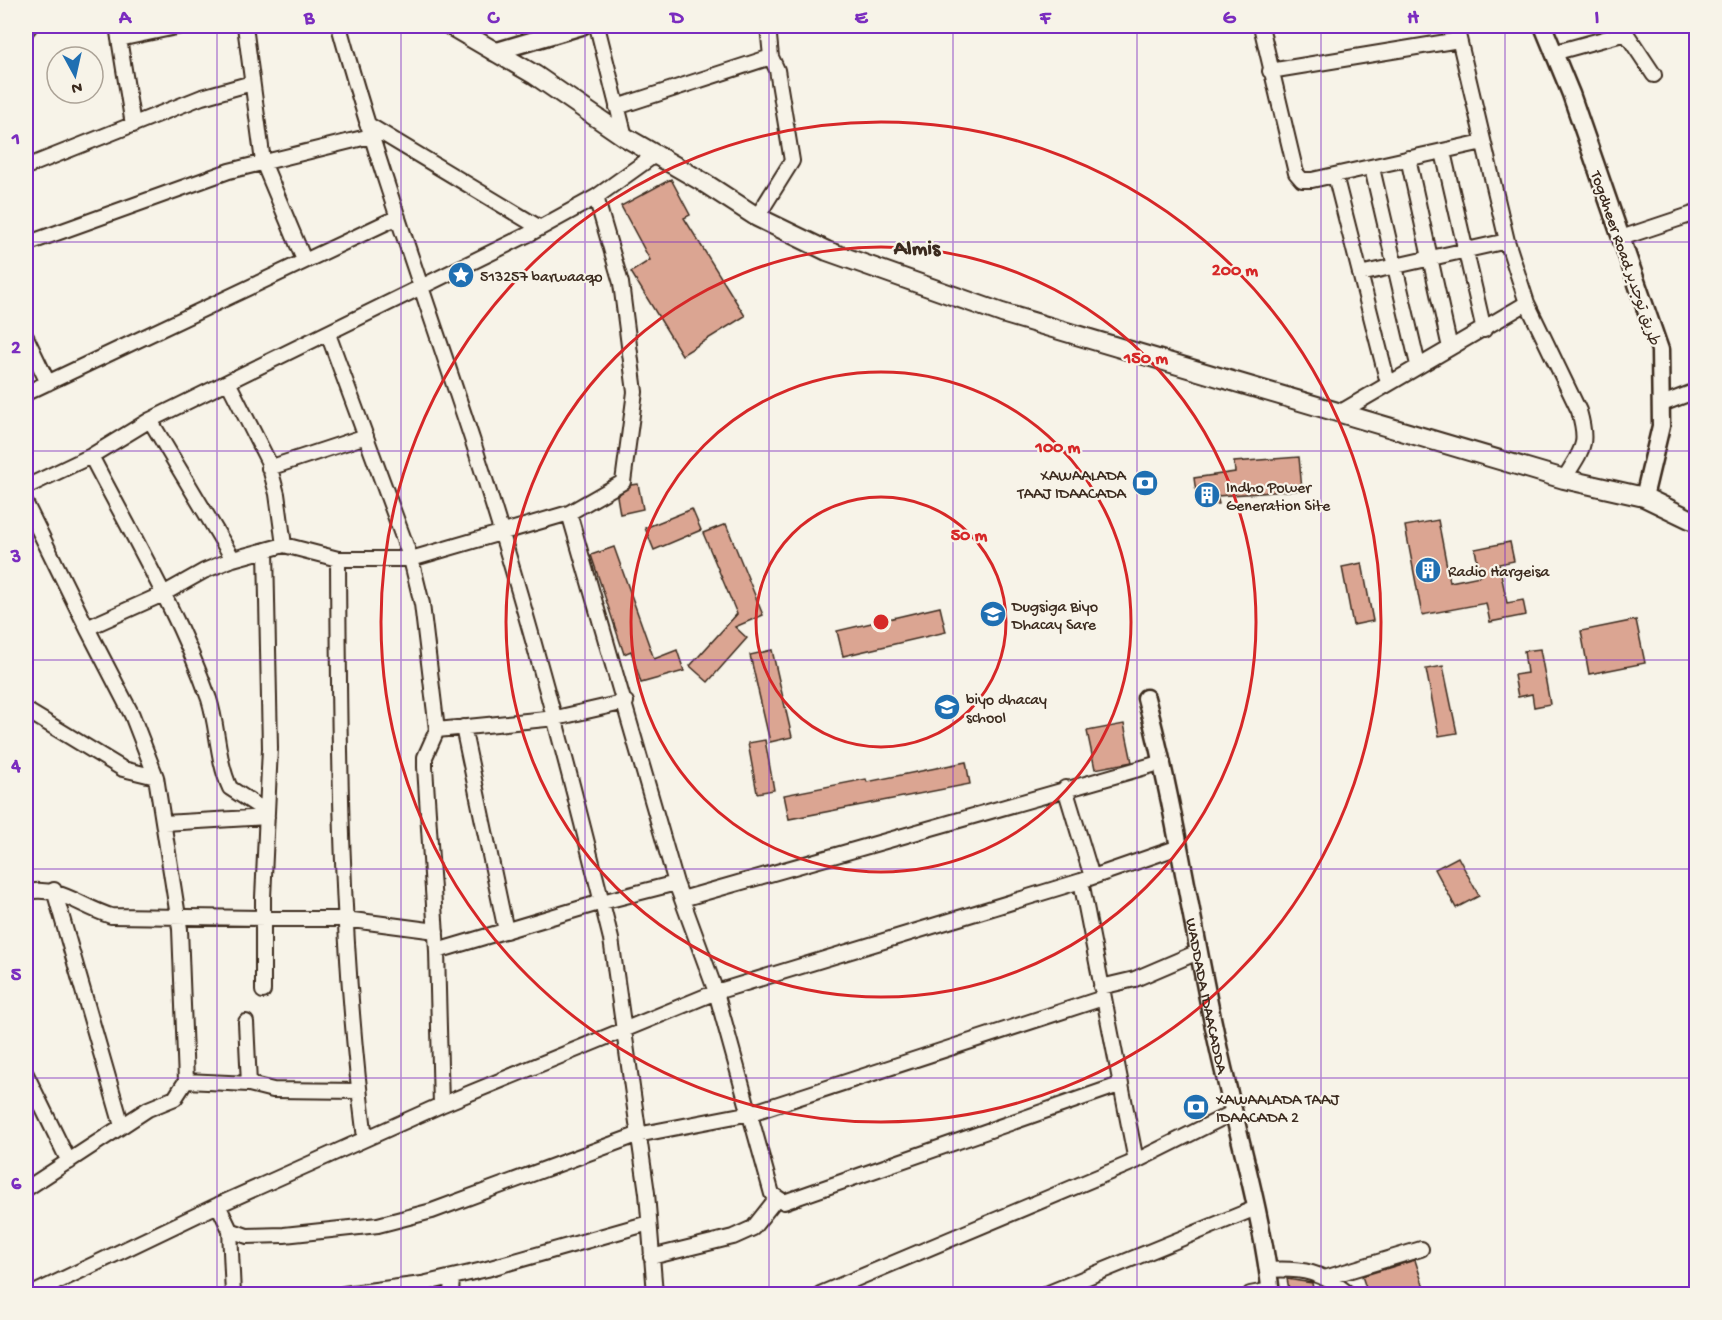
<svg xmlns="http://www.w3.org/2000/svg" width="1722" height="1320" font-family="'Gochi Hand','Playpen Sans Arabic',sans-serif">
  <style>
    .building { fill: #dba592; stroke: #3b2a1e; stroke-width: 1.5 }
    .lines { fill: none; stroke-linecap: round; stroke-linejoin: round }
    .minor-casing { stroke: #3b2a1e; stroke-width: 18 }
    .tertiary-casing { stroke: #3b2a1e; stroke-width: 21 }
    .secondary-casing { stroke: #3b2a1e; stroke-width: 22 }
    .minor { stroke: #f7f3e8; stroke-width: 14 }
    .tertiary { stroke: #f7f3e8; stroke-width: 16 }
    .secondary { stroke: #f7f3e8; stroke-width: 18 }
    .grid { fill: none; stroke: #7b2cbf; stroke-width: 1.5; stroke-opacity: 0.55 }
    .ring { fill: none; stroke: #d62828; stroke-width: 3 }
    .labels { text-anchor: middle; stroke-width: 4.5; stroke-linejoin: round; paint-order: stroke }
    .street-label { font-size: 16px; fill: #3b2a1e; stroke: #f7f3e8 }
    .poi-label { font-size: 16px; fill: #3b2a1e; stroke: #f7f3e8; text-anchor: start }
    .district-label { font-size: 22px; font-weight: bold; fill: #3b2a1e; stroke: #f7f3e8 }
    .centre { fill: #d62828; stroke: #f7f3e8; stroke-width: 3 }
    .ring-label { font-size: 18px; text-anchor: middle; font-weight: bold; fill: #d62828; stroke: #f7f3e8; stroke-width: 4.5; stroke-linejoin: round; paint-order: stroke }
    .neatline { fill: none; stroke: #7b2cbf; stroke-width: 2 }
    .grid-label { font-size: 20px; text-anchor: middle; font-weight: bold; fill: #7b2cbf }
  </style>
  <rect width="100%" height="100%" fill="#f7f3e8"/>
  <filter id="ink" filterUnits="userSpaceOnUse"><feTurbulence type="fractalNoise" baseFrequency=".0167" numOctaves="2"/><feDisplacementMap in="SourceGraphic" scale="12" xChannelSelector="R" yChannelSelector="G"/><feConvolveMatrix kernelMatrix="1 2 1 2 8 2 1 2 1" color-interpolation-filters="sRGB"/></filter>
  <g filter="url(#ink)">
    <path class="building" d="M 671,179 L 690,215 L 684,218 L 745,316 L 682,355 L 631,272 L 650,260 L 621,206 Z
      M 1299,457 L 1302,490 L 1217,496 L 1219,504 L 1198,507 L 1194,478 L 1235,472 L 1234,462 Z
      M 638,484 L 643,509 L 620,514 L 617,496 L 631,485 Z
      M 692,509 L 701,530 L 654,550 L 645,528 Z
      M 1438,520 L 1450,582 L 1480,576 L 1475,549 L 1510,542 L 1514,561 L 1499,564 L 1507,603 L 1523,600 L 1526,615 L 1490,622 L 1486,603 L 1422,615 L 1405,526 Z
      M 726,524 L 763,615 L 735,627 L 747,638 L 708,682 L 690,666 L 737,614 L 703,533 Z
      M 614,547 L 654,659 L 677,650 L 684,671 L 641,683 L 631,651 L 624,654 L 591,555 Z
      M 1362,563 L 1373,621 L 1353,625 L 1342,567 Z
      M 940,607 L 946,632 L 843,656 L 837,631 Z
      M 1636,620 L 1645,663 L 1589,674 L 1581,631 Z
      M 1540,649 L 1550,704 L 1534,707 L 1532,694 L 1518,697 L 1514,675 L 1527,673 L 1524,651 Z
      M 772,650 L 792,737 L 770,742 L 750,655 Z
      M 1443,666 L 1457,733 L 1439,736 L 1426,669 Z
      M 1124,724 L 1132,762 L 1095,769 L 1087,731 Z
      M 765,740 L 774,790 L 757,793 L 748,743 Z
      M 966,762 L 970,784 L 789,819 L 784,795 L 866,779 L 867,782 Z
      M 1458,857 L 1479,896 L 1456,908 L 1435,869 Z
      M 1415,1260 L 1426,1294 L 1368,1294 L 1362,1276 Z
      M 1287,1279 L 1312,1283 L 1314,1294 L 1290,1294 Z"/>
    <g class="lines">
      <defs>
        <path id="minor" d="M 117,26 L 133,125
          M 245,26 L 263,162 L 304,260
          M 339,26 C 378,167 428,305 474,445 C 527,608 570,773 611,939 L 647,1193 L 655,1294
          M 597,26 L 625,137
          M 1261,26 L 1296,173 L 1302,180 L 1312,180 L 1483,142
          M 1456,26 L 1507,241 L 1527,303 L 1579,411 C 1589,446 1582,449 1564,479
          M 1622,27 L 1654,75
          M 26,31 L 30,26
          M 119,39 L 181,26
          M 1553,53 L 1626,33
          M 1270,71 L 1459,40
          M 617,107 L 771,57
          M 367,124 L 540,228
          M 1443,152 L 1484,330
          M 1408,158 L 1450,348
          M 26,167 L 202,97 L 252,83
          M 1372,168 L 1418,365
          M 1335,175 L 1388,383
          M 757,217 L 792,161 L 777,70 L 771,57 L 768,26
          M 1621,238 L 1696,213
          M 26,244 L 229,171 L 371,136
          M 1360,274 L 1507,241
          M 328,334 L 411,559 L 422,604 L 437,730 L 425,757 L 425,767 L 437,951 L 441,1105
          M 26,337 L 48,383
          M 228,382 L 268,461 L 277,494 L 284,545
          M 26,393 L 398,217
          M 1662,404 L 1696,391
          M 1339,413 L 1527,303
          M 150,420 L 233,559
          M 91,456 C 132,535 179,614 209,699 C 218,727 217,760 230,788 L 267,812
          M 269,468 L 366,436
          M 26,487 L 91,456 L 150,420 L 529,234 L 596,197 L 656,154
          M 26,504 L 87,628 L 163,594 L 204,571 L 233,559 L 284,545 L 338,559 L 411,559 L 569,513 L 623,482 L 635,392 L 621,283 L 596,197
          M 569,513 L 676,883 L 716,992 L 772,1194 L 784,1202 L 1119,1085
          M 338,559 C 339,752 340,947 365,1138
          M 26,710 L 123,769 L 156,777
          M 463,727 L 506,931
          M 437,730 L 556,718 L 626,702
          M 1065,788 L 1092,877
          M 164,823 L 267,817
          M 1081,881 L 1136,1161
          M 54,890 L 122,1126
          M 26,892 C 59,885 79,906 111,916 L 345,919 L 436,931
          M 682,899 L 1163,762
          M 437,951 L 602,902 L 676,883
          M 1101,987 L 1135,979 L 1198,952
          M 263,991 L 263,898 L 270,748 L 266,550
          M 246,1022 L 249,1084
          M 26,1074 L 69,1162
          M 186,1081 L 249,1084 L 273,1090 L 359,1091
          M 26,1189 L 148,1109 L 175,1098 L 186,1081 L 180,929 L 156,777 L 132,715 L 87,628
          M 218,1205 L 230,1230 L 247,1236 L 284,1235 L 378,1225 L 432,1211 L 637,1135 L 751,1113 L 1103,998
          M 230,1230 L 233,1294
          M 651,1257 L 733,1237 L 753,1228 L 776,1199
          M 1268,1270 C 1304,1268 1321,1272 1349,1294
          M 1328,1277 L 1421,1249
          M 32,1294 L 218,1205 L 441,1105 L 716,992 L 1081,881 L 1179,847
          M 344,1294 L 422,1284 L 487,1269 L 649,1223
          M 451,1294 L 452,1277
          M 820,1294 L 1136,1161 L 1232,1113
          M 1046,1294 L 1256,1208
          M 1250,1294 L 1271,1290"/>
        <g id="tertiary">
          <path d="M 1543,26 L 1571,94 L 1660,350 L 1661,426 L 1644,497"/>
          <path d="M 494,52 L 582,26"/>
          <path id="s1" d="M 1146,698 C 1175,808 1191,921 1215,1032 C 1233,1119 1261,1206 1271,1294"/>
        </g>
        <path id="secondary" d="M 451,26 L 535,75 L 625,137 L 703,182 L 757,217 L 827,251 L 1002,313 L 1564,479 L 1644,497 L 1696,522"/>
      </defs>
      <use href="#minor" class="minor-casing"/>
      <use href="#tertiary" class="tertiary-casing"/>
      <use href="#secondary" class="secondary-casing"/>
      <use href="#minor" class="minor"/>
      <use href="#tertiary" class="tertiary"/>
      <use href="#secondary" class="secondary"/>
    </g>
  </g>
  <path class="grid" d="M 217,26 L 217,1294M 401,26 L 401,1294M 585,26 L 585,1294M 769,26 L 769,1294M 953,26 L 953,1294M 1137,26 L 1137,1294M 1321,26 L 1321,1294M 1505,26 L 1505,1294M 26,242 L 1696,242M 26,451 L 1696,451M 26,660 L 1696,660M 26,869 L 1696,869M 26,1078 L 1696,1078"/>
  <g class="ring">
    <circle cx="881" cy="622" r="125"/>
    <circle cx="881" cy="622" r="250"/>
    <circle cx="881" cy="622" r="375"/>
    <circle cx="881" cy="622" r="500"/>
  </g>
  <defs>
    <symbol id="sight-disc" viewBox="-11 -11 22 22"><circle r="9.5" fill="#1f6fb2" stroke="#f7f3e8"/><path d="M0-6L1.8-2.2L6-1.7L2.9 1.2L3.7 5.4L0 3.3L-3.7 5.4L-2.9 1.2L-6-1.7L-1.8-2.2Z" fill="#fff"/></symbol>
    <symbol id="bank-disc" viewBox="-11 -11 22 22"><circle r="9.5" fill="#1f6fb2" stroke="#f7f3e8"/><path d="M-6-4H6V4H-6ZM0-2.3a2.3 2.3 0 1 0 0 4.6a2.3 2.3 0 1 0 0-4.6Z" fill="#fff"/></symbol>
    <symbol id="building-disc" viewBox="-11 -11 22 22"><circle r="9.5" fill="#1f6fb2" stroke="#f7f3e8"/><path d="M-4-6H4V6H1V3H-1V6H-4ZM-2.5-4.3h1.7v1.8h-1.7ZM.8-4.3h1.7v1.8H.8ZM-2.5-1h1.7V.8h-1.7ZM.8-1h1.7V.8H.8Z" fill="#fff"/></symbol>
    <symbol id="school-disc" viewBox="-11 -11 22 22"><circle r="9.5" fill="#1f6fb2" stroke="#f7f3e8"/><path d="M0-5L7-2L0 1L-7-2ZM-4 1L0 2.5L4 1V4Q0 6-4 4Z" fill="#fff"/></symbol>
  </defs>
  <g fill-rule="evenodd">
    <use href="#sight-disc" x="446" y="260" width="30" height="30"/>
    <use href="#bank-disc" x="1130" y="468" width="30" height="30"/>
    <use href="#building-disc" x="1192" y="480" width="30" height="30"/>
    <use href="#building-disc" x="1413" y="555" width="30" height="30"/>
    <use href="#school-disc" x="978" y="599" width="30" height="30"/>
    <use href="#school-disc" x="932" y="692" width="30" height="30"/>
    <use href="#bank-disc" x="1181" y="1092" width="30" height="30"/>
  </g>
  <g class="labels">
    <g class="street-label">
      <text transform="translate(1627 258) rotate(71)" y="6">Togdheer Road طريق توجدير</text>
      <text dy="6" stroke="none"><textPath href="#s1" startOffset="304">WADDADA IDAACADDA</textPath></text>
    </g>
    <g class="poi-label">
      <text x="480" y="281">513257 barwaaqo</text>
      <text x="1126" y="480" text-anchor="end">XAWAALADA<tspan x="1126" dy="18">TAAJ IDAACADA</tspan></text>
      <text x="1226" y="492">Indho Power<tspan x="1226" dy="18">Generation Site</tspan></text>
      <text x="1448" y="576">Radio Hargeisa</text>
      <text x="1012" y="611">Dugsiga Biyo<tspan x="1012" dy="18">Dhacay Sare</tspan></text>
      <text x="966" y="704">biyo dhacay<tspan x="966" dy="18">school</tspan></text>
      <text x="1216" y="1104">XAWAALADA TAAJ<tspan x="1216" dy="18">IDAACADA 2</tspan></text>
    </g>
    <g class="district-label">
      <text x="917" y="254">Almis</text>
    </g>
  </g>
  <circle cx="881" cy="622" r="9" class="centre"/>
  <g class="ring-label">
    <text x="1235" y="275">200 m</text>
    <text x="1146" y="363">150 m</text>
    <text x="1058" y="452">100 m</text>
    <text x="969" y="540">50 m</text>
  </g>
  <rect width="1722" height="1320" fill="none" stroke="#f7f3e8" stroke-width="66"/>
  <g transform="translate(75 75) rotate(172)"><circle r="28" fill="#f7f3e8" stroke="#aca397" stroke-width="1.5"/>
  <path d="M0-4.5L10 22L0 15L-10 22Z" fill="#1f6fb2"/>
  <text y="-9" font-size="16" font-weight="bold" text-anchor="middle" fill="#3b2a1e">N</text>
  </g>
  <rect x="33" y="33" width="1656" height="1254" class="neatline"/>
  <g class="grid-label">
    <text x="125" y="23">A</text>
    <text x="309" y="23">B</text>
    <text x="493" y="23">C</text>
    <text x="677" y="23">D</text>
    <text x="861" y="23">E</text>
    <text x="1045" y="23">F</text>
    <text x="1229" y="23">G</text>
    <text x="1413" y="23">H</text>
    <text x="1597" y="23">I</text>
    <text x="16" y="144">1</text>
    <text x="16" y="353">2</text>
    <text x="16" y="562">3</text>
    <text x="16" y="771">4</text>
    <text x="16" y="980">5</text>
    <text x="16" y="1189">6</text>
  </g>
</svg>
